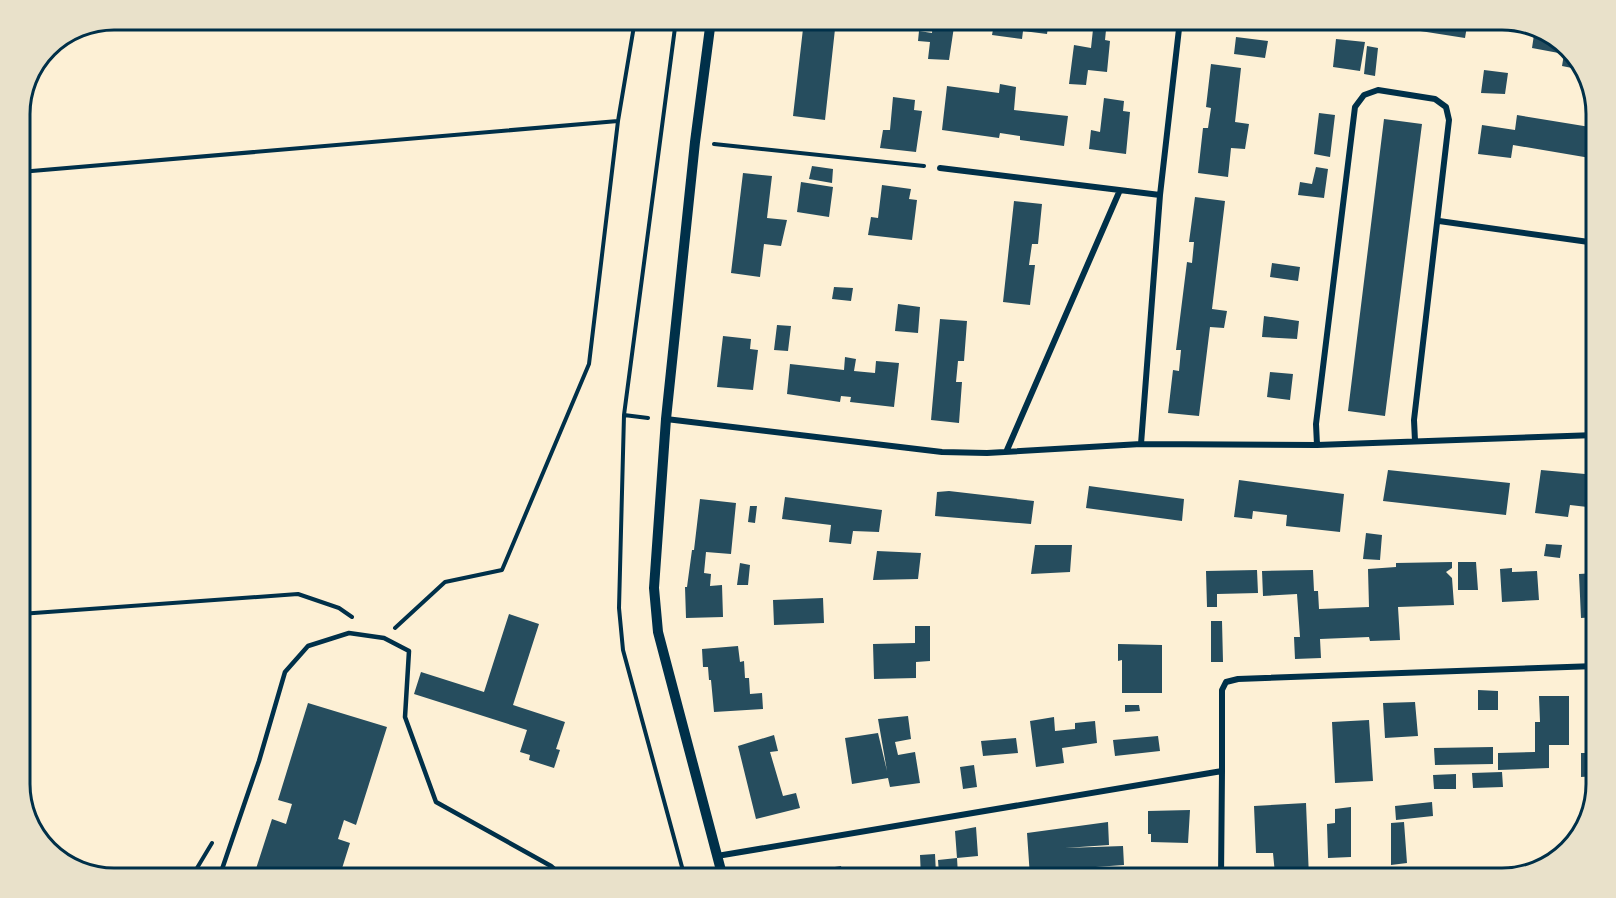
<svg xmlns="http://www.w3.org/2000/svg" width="1616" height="898" font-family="'Fira Sans Condensed',sans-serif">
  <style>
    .building { fill: #264d5e }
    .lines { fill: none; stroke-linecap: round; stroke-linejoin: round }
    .path { stroke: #003049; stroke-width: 4 }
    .service { stroke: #003049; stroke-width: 4.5 }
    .minor { stroke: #003049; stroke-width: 6 }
    .tertiary { stroke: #003049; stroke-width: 10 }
    .rim { fill: none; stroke: #003049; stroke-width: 3 }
  </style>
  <rect width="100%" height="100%" fill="#fdf0d5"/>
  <path class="building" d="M 804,20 L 836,20 L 825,120 L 793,116 Z
    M 933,20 L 955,20 L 949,60 L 928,59 L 930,42 L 918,41 L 919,31 L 932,33 Z
    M 1009,20 L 1049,20 L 1047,34 L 1023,31 L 1022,39 L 992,35 L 994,24 L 1009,26 Z
    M 1094,20 L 1107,20 L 1105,40 L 1110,41 L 1107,72 L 1088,70 L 1086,85 L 1069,84 L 1074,45 L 1091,48 Z
    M 1402,20 L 1468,20 L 1465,38 L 1401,28 Z
    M 1535,28 L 1549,32 L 1578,59 L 1577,69 L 1562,66 L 1564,54 L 1532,48 Z
    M 1236,37 L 1268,41 L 1265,58 L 1234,54 Z
    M 1336,39 L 1365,42 L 1360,71 L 1333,67 Z
    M 1367,46 L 1378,48 L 1375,76 L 1364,74 Z
    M 1211,64 L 1241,68 L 1235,122 L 1249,124 L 1245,149 L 1231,148 L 1228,177 L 1198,173 L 1203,128 L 1208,128 L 1211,108 L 1206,107 Z
    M 1484,70 L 1508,73 L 1505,94 L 1481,93 Z
    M 1000,84 L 1016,87 L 1014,110 L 1068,116 L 1064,146 L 1020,140 L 1020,136 L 1000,133 L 999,138 L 942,130 L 947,86 L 999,93 Z
    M 893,97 L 915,100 L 914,110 L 922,111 L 916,152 L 880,148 L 883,130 L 890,130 Z
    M 1104,98 L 1124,101 L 1123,111 L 1130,112 L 1126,154 L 1089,149 L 1091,130 L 1100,132 Z
    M 1319,113 L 1335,115 L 1330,157 L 1314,154 Z
    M 1517,115 L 1596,128 L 1596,159 L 1513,145 L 1511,158 L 1478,154 L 1482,125 L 1515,130 Z
    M 1384,119 L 1422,124 L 1385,416 L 1348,411 Z
    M 812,166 L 833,169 L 832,183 L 809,179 Z
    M 1316,167 L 1328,169 L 1324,198 L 1298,195 L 1300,182 L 1312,184 Z
    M 743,173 L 772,176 L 767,218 L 787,220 L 781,246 L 764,244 L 760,277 L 731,273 Z
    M 801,182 L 833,187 L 829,217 L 797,212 Z
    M 882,185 L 911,189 L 909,199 L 917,200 L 912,240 L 868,235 L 871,217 L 878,218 Z
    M 1195,197 L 1225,201 L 1212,309 L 1227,311 L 1224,328 L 1210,327 L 1199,416 L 1168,413 L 1173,370 L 1179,371 L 1181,350 L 1176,350 L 1187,262 L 1192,263 L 1194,242 L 1189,242 Z
    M 1014,201 L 1042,204 L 1038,244 L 1032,244 L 1029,265 L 1035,265 L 1030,305 L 1003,302 Z
    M 1272,263 L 1300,267 L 1298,281 L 1270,277 Z
    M 834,287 L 853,288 L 851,301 L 832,299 Z
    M 898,304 L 920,307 L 918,333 L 895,331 Z
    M 1264,316 L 1299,321 L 1297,339 L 1262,337 Z
    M 940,319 L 967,321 L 964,361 L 958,361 L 956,382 L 962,382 L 959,423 L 931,420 Z
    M 777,325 L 791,326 L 788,351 L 774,350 Z
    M 723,336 L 751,339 L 750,349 L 758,350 L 753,390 L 717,387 Z
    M 845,357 L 856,359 L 854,371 L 875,373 L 876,361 L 899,363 L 894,407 L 850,402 L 851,397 L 841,396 L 840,402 L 787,394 L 790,364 L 844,370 Z
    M 1270,372 L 1293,374 L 1290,400 L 1267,397 Z
    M 1388,470 L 1510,483 L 1506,515 L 1383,501 Z
    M 1541,470 L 1596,475 L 1596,508 L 1570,505 L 1568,517 L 1535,513 Z
    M 1239,480 L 1344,494 L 1340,532 L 1286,526 L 1287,515 L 1253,511 L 1252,519 L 1234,517 Z
    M 1089,486 L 1184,499 L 1182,521 L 1086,508 Z
    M 949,491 L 1034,501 L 1031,524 L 935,516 L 937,492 Z
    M 785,497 L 882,510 L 879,532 L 853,531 L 851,544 L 829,542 L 831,525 L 782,519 Z
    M 700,499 L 736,503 L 731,554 L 706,552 L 704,573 L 711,574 L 710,586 L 722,585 L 723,617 L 686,618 L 685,587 L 687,587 L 692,550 L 694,550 Z
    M 750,506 L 757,506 L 755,523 L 748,522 Z
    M 1366,533 L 1382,535 L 1380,560 L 1363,559 Z
    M 1546,544 L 1562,545 L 1560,558 L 1544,556 Z
    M 1035,545 L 1072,545 L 1070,572 L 1031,574 Z
    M 877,551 L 921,553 L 918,579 L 873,580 Z
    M 1452,562 L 1452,568 L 1446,572 L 1452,578 L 1454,605 L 1398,607 L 1400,640 L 1370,641 L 1369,637 L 1320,639 L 1321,658 L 1295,659 L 1294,637 L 1300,637 L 1297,594 L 1263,596 L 1262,571 L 1313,570 L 1314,591 L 1318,591 L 1319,609 L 1369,607 L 1368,569 L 1396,567 L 1396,563 Z
    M 1458,562 L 1476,562 L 1478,590 L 1458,590 Z
    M 740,563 L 750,565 L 748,585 L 737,585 Z
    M 1512,568 L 1512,572 L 1537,571 L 1539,600 L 1502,602 L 1500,569 Z
    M 1257,570 L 1258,593 L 1217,594 L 1217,607 L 1207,607 L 1206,571 Z
    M 1596,573 L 1596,617 L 1581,618 L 1579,574 Z
    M 823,598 L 824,623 L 774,625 L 773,600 Z
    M 509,614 L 539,624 L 513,705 L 565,722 L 556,749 L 560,750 L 554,768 L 529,760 L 530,755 L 520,752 L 527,730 L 414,694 L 421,672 L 484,692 Z
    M 1211,621 L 1222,621 L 1223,662 L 1211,662 Z
    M 915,626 L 930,626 L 930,661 L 916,662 L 916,678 L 874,679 L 873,644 L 915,643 Z
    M 1118,644 L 1162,645 L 1162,693 L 1122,693 L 1122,660 L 1118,661 Z
    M 738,646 L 740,662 L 744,661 L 745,678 L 749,678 L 750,694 L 762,693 L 763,709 L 714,712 L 711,680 L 709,680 L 708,667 L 703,667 L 702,649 Z
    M 1478,690 L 1498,691 L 1498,710 L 1478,710 Z
    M 1539,696 L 1569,696 L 1569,745 L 1549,745 L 1549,768 L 1498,770 L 1498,753 L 1535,752 L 1535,722 L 1540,722 Z
    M 1415,702 L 1418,736 L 1385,738 L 1383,703 Z
    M 308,703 L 387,727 L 356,825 L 344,820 L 338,839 L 350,843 L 339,878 L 253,878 L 272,819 L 286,824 L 292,804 L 278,800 Z
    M 1125,705 L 1139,705 L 1140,711 L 1125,712 Z
    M 908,716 L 911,739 L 895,742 L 898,755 L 915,752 L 920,783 L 890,787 L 888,778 L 852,784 L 845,738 L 878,733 L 887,771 L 878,719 Z
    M 1054,717 L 1055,731 L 1075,729 L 1075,723 L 1095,721 L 1097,743 L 1062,748 L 1064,763 L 1036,767 L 1030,721 Z
    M 1369,720 L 1373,781 L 1335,783 L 1332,722 Z
    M 774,735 L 778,751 L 770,752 L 783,796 L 796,793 L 800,808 L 756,819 L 738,746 Z
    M 1158,736 L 1160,751 L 1115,756 L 1113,740 Z
    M 1016,738 L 1018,753 L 983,756 L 981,741 Z
    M 1493,747 L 1493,764 L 1435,765 L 1434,748 Z
    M 1581,753 L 1596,753 L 1596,776 L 1581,777 Z
    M 974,765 L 977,787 L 963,789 L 960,767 Z
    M 1502,772 L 1503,787 L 1473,788 L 1472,773 Z
    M 1456,774 L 1456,789 L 1434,789 L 1433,775 Z
    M 1432,802 L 1433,816 L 1396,820 L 1395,806 Z
    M 1306,803 L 1309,878 L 1257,878 L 1257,875 L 1275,874 L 1273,853 L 1256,853 L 1254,806 Z
    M 1351,807 L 1351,857 L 1328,858 L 1327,824 L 1335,823 L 1335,809 Z
    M 1190,810 L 1188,843 L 1151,842 L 1151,834 L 1148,834 L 1148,811 Z
    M 1108,822 L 1109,845 L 1065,848 L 1123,846 L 1124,865 L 1067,869 L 1067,874 L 1030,877 L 1027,833 Z
    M 1404,822 L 1407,863 L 1391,865 L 1391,823 Z
    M 976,827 L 978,856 L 957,858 L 955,831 Z
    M 935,854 L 936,874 L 939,874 L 938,860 L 957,858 L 958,875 L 921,878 L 920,855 Z
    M 841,866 L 844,878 L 772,878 L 772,877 Z
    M 1502,873 L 1503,878 L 1478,878 L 1478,874 Z"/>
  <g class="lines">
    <path class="path" d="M 676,20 L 624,415 L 619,608 L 623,650 L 685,878
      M 714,144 L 924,166
      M 20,172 L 618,121
      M 624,415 L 648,418
      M 20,614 L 298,594 L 339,608 L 352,617
      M 395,628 L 445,582 L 502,570 L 589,364 L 618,121 L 635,20
      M 191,878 L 212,843"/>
    <path class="service" d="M 219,878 L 259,761 L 285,672 L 308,646 L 349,633 L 384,638 L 409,651 L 405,717 L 436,802 L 551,866 L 564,878"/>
    <path class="minor" d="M 940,168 L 1160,195
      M 1439,221 L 1596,243
      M 666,419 L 942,452 L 987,453 L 1141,444 L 1317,445 L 1596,435
      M 1141,444 L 1160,195 L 1180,20
      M 1317,445 L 1316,424 L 1355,107 L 1364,95 L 1378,90 L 1435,99 L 1446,107 L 1449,120 L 1414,420 L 1415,441
      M 1007,450 L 1120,190
      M 717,856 L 1222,771 L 1222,690 L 1226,682 L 1238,679 L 1596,666
      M 1221,878 L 1222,771"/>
    <path class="tertiary" d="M 711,20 L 695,142 L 666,419 L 654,588 L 658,632 L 723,878"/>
  </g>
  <path d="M0 0H1616V898H0ZM114 30H1502A84 84 0 0 1 1586 114V784A84 84 0 0 1 1502 868H114A84 84 0 0 1 30 784V114A84 84 0 0 1 114 30Z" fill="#e9e1ca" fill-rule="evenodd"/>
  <path class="rim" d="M114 30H1502A84 84 0 0 1 1586 114V784A84 84 0 0 1 1502 868H114A84 84 0 0 1 30 784V114A84 84 0 0 1 114 30Z"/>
</svg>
